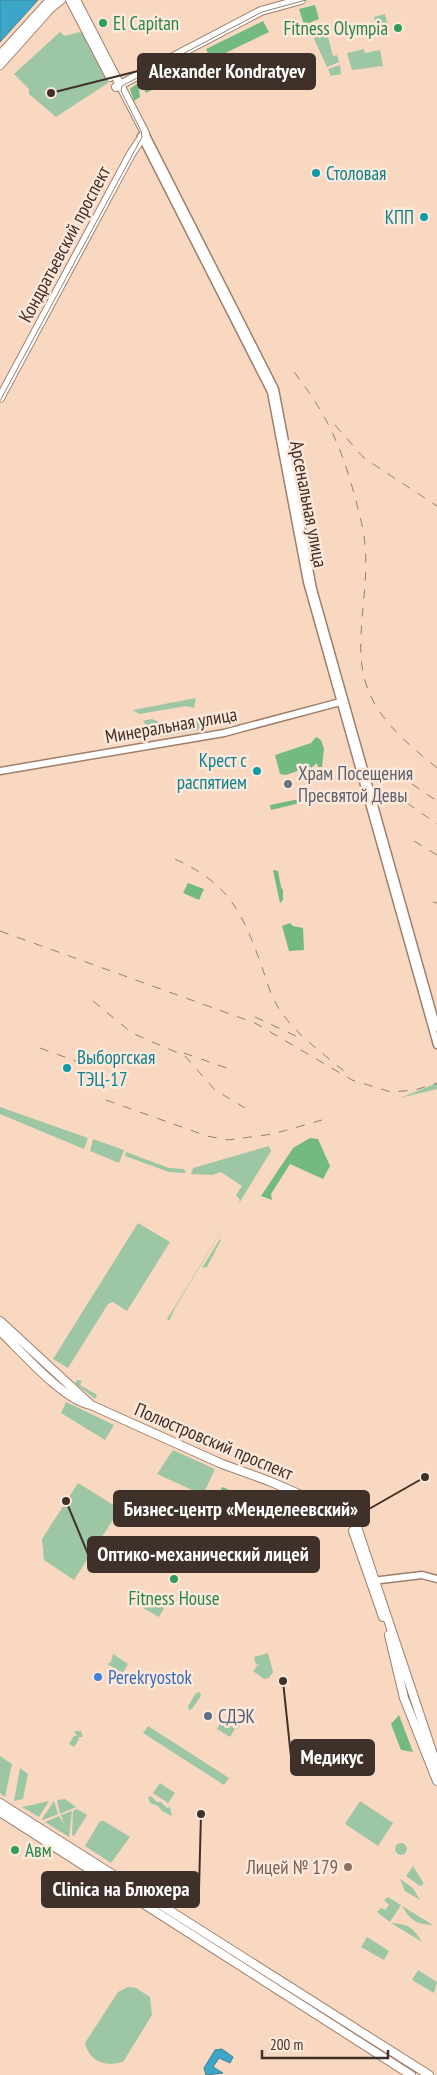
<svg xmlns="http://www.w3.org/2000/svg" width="437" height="2075" font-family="'PT Sans Narrow',sans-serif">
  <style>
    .green { fill: #9cc6a4 }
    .forest { fill: #73b982 }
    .water { fill: #3ba6c7; stroke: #3c8398 }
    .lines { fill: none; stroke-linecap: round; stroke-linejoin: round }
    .minor-casing { stroke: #9e7f6b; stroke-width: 9 }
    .major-casing { stroke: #9e7f6b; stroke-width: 10 }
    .minor { stroke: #fff; stroke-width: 6 }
    .major { stroke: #fff; stroke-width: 8 }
    .tram { stroke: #957e6f; stroke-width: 1 }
    .rail { stroke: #957e6f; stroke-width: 1; stroke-dasharray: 9 9; stroke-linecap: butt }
    .leisure-dot { fill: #2e9e5b; stroke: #fde8da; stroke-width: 2 }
    .culture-dot { fill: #0f9aa8; stroke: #fde8da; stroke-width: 2 }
    .worship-dot { fill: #6b7280; stroke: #fde8da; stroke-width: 2 }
    .shop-dot { fill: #3f7fe0; stroke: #fde8da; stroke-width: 2 }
    .service-dot { fill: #5c6f8a; stroke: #fde8da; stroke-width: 2 }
    .education-dot { fill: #8d6e63; stroke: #fde8da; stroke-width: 2 }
    .labels { text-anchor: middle; stroke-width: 5; stroke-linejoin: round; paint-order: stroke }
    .leisure-label { font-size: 19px; fill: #27864d; stroke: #fde8da; text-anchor: start }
    .culture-label { font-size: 19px; fill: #0d838f; stroke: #fde8da; text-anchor: start }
    .street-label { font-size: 19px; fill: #3f3129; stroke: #fde8da }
    .worship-label { font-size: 19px; fill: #5b616d; stroke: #fde8da; text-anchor: start }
    .shop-label { font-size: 19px; fill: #366cbe; stroke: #fde8da; text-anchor: start }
    .service-label { font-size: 19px; fill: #4e5e75; stroke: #fde8da; text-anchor: start }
    .education-label { font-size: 19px; fill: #785e54; stroke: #fde8da; text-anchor: end }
    .leader { fill: none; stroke: #3f3129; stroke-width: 2 }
    .callout-dot { fill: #3f3129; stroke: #fde8da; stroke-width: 2 }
    .callout { fill: #3f3129; stroke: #3f3129; stroke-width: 2 }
    .callout-label { font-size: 20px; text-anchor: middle; font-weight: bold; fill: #fff }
  </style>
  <rect width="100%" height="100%" fill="#f9d8c1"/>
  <path class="green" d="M 385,14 L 389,30 L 381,32 L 380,29 L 377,30 L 374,17 Z
    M 319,22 L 321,27 L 325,25 L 333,56 L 337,55 L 339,62 L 327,67 L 309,28 Z
    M 60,32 L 65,36 L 80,32 L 84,34 L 108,83 L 56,117 L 29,94 L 29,89 L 14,74 Z
    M 364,49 L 365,53 L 380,50 L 383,66 L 352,70 L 347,53 Z
    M 340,65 L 341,74 L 331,76 L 328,69 Z
    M 196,698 L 194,708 L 186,706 L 139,714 L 133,710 Z
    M 152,719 L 166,725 L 195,719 L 205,729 L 158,737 L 152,734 L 143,721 Z
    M 437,1083 L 437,1089 L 400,1098 Z
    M 0,1107 L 88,1138 L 84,1149 L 0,1114 Z
    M 93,1139 L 124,1150 L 119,1163 L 90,1151 Z
    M 269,1146 L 271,1151 L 238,1205 L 240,1200 L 236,1195 L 242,1186 L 221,1172 L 212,1175 L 191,1174 L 193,1168 Z
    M 126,1152 L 169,1168 L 184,1169 L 186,1173 L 169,1172 L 125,1156 Z
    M 235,1209 L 176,1306 L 169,1321 L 167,1319 Z
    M 138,1223 L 170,1242 L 127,1311 L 113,1302 L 108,1304 L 68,1368 L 53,1359 Z
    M 220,1239 L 221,1240 L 207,1267 L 202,1268 Z
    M 77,1380 L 82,1381 L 80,1385 L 97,1395 L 95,1399 L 75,1383 Z
    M 66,1402 L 114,1425 L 105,1440 L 61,1413 Z
    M 173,1450 L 215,1469 L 203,1495 L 157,1474 Z
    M 78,1483 L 120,1509 L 74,1580 L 44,1560 L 42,1539 Z
    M 149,1598 L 164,1608 L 159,1617 L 143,1608 Z
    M 268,1653 L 273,1672 L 269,1678 L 264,1679 L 253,1671 L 259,1664 L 256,1665 L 254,1657 Z
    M 113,1654 L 128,1664 L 123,1673 L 107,1664 L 111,1662 Z
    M 200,1692 L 201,1696 L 192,1709 L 189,1710 L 188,1706 L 196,1693 Z
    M 244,1715 L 246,1716 L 238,1729 L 231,1724 L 235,1718 Z
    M 222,1720 L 235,1729 L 230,1737 L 217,1729 Z
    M 148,1726 L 229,1778 L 224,1785 L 143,1733 Z
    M 74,1731 L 81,1731 L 83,1737 L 78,1737 L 79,1739 L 74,1747 L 69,1744 L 74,1736 L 77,1736 Z
    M 0,1756 L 12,1764 L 5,1797 L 0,1793 Z
    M 20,1768 L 28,1774 L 23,1799 L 14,1801 Z
    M 160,1783 L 175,1793 L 168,1803 L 153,1793 Z
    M 151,1796 L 157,1802 L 161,1802 L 167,1808 L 170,1807 L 172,1816 L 162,1811 L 158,1806 L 150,1803 L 148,1797 Z
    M 65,1799 L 76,1807 L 60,1814 L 57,1800 Z
    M 49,1801 L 39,1817 L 22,1807 Z
    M 54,1801 L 58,1814 L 43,1820 L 42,1819 Z
    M 360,1801 L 393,1823 L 378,1846 L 345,1824 Z
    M 77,1809 L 87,1815 L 74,1836 L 72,1835 L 73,1811 Z
    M 72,1811 L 69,1837 L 45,1822 L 59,1816 L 64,1825 L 61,1815 Z
    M 100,1821 L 104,1821 L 130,1837 L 111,1863 L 85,1846 Z
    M395 1849a6 6 0 1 1 12 0a6 6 0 1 1-12 0Z
    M 413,1866 L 423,1882 L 423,1885 L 420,1886 L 406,1876 Z
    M 400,1879 L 413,1888 L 420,1900 L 405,1891 Z
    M 388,1897 L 401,1905 L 390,1922 L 377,1912 L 381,1908 L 385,1910 L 389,1905 L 384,1900 Z
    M 402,1906 L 433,1925 C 416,1924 411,1921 402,1906 Z
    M 391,1923 C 408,1924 413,1927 422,1942 Z
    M 367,1937 L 389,1951 L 384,1960 L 361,1947 Z
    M 418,1970 L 437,1982 L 434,1993 L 412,1980 Z
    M 128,1987 L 136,1988 L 150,1997 L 152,2015 L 123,2062 C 104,2067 90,2062 85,2043 L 118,1992 Z"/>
  <path class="forest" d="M 315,5 L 319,19 L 304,25 L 299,9 Z
    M 263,21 L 269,32 L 211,60 L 206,49 Z
    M 196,54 L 201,65 L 146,93 L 140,82 Z
    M 138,83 L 140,97 L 134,101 L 130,89 Z
    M 316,737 L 321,740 L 324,749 L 322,767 L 318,767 L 317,763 L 311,768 L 305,764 L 301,765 L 300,770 L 286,775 L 280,774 L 275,755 L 311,743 Z
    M 304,798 L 304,802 L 271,810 L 270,805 Z
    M 273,870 L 278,871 L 281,887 L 283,890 L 283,900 L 280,903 Z
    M 188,883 L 204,889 L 199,900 L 183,893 Z
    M 290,923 L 293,926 L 303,928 L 304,950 L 289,951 L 282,926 Z
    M 310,1138 L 318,1139 L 330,1166 L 323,1179 L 290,1164 L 271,1194 L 272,1200 L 261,1196 L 293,1148 Z
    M 222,1487 L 262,1503 L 256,1520 L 220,1505 L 219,1493 Z
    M 399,1715 L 413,1752 L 401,1750 L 391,1724 Z"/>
  <path class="water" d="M 0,0 L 38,0 L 0,42 Z
    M 222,2049 L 233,2057 L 230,2063 L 219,2058 L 213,2067 L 223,2073 L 206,2075 L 204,2068 L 215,2050 Z"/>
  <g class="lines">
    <defs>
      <path id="minor" d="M 145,133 L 275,389 L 313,589 L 437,1028
        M 141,136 L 271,392 L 307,582 L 437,1045
        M 0,771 L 224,733 L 344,701
        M 372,1581 L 422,1575 L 437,1579"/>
      <path id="major" d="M 70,0 L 110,77
        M 0,55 L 50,0
        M 0,65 L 50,9 L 61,0
        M 116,87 L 261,11 L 301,0
        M 0,398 L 131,154 L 145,133 L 76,0
        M 0,1321 L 91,1405
        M 0,1331 C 21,1351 64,1401 91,1405 L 222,1464 L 269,1481 L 338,1511 L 357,1527 L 437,1766
        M 353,1531 L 383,1617
        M 389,1635 L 404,1698 L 437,1781
        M 0,1803 L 429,2075
        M 0,1812 L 411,2075"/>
    </defs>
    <use href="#minor" class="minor-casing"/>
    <use href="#major" class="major-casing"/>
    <use href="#minor" class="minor"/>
    <use href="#major" class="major"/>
    <path class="tram" d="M 0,401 L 142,137 L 141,131 L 121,91 L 122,86 L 262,12 L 306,0"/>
    <path class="rail" d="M 294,372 C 327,414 341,446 355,497 C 359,513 364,529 365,545 C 368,576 362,606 361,637 C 357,702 391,730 437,768
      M 335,425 L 364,458 L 437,506
      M 412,784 L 437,801
      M 407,803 L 437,824
      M 414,841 L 437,855
      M 175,859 C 229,884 241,910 261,964 C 266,978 270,995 278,1007 C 292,1031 322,1053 344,1071
      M 433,902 L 437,903
      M 0,931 L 255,1023 L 352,1080 L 391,1092 L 415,1090 L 437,1083
      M 93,1001 L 132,1033 L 185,1056 L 215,1090 L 245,1108
      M 255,1017 L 298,1037
      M 40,1048 L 81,1063 L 109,1066
      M 184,1053 L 232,1070
      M 106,1100 L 207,1136 L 228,1140 L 273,1134 L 329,1118"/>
  </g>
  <g class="leisure-dot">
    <circle cx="103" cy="23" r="5"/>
    <circle cx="398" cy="28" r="5"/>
    <circle cx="174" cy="1579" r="5"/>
    <circle cx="15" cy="1850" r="5"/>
  </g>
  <g class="culture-dot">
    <circle cx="316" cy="173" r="5"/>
    <circle cx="424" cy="217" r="5"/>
    <circle cx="257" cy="771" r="5"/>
    <circle cx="67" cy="1068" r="5"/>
  </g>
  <circle class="worship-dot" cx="288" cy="784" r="5"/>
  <circle class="shop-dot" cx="98" cy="1677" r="5"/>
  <circle class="service-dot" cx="208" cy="1716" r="5"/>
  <circle class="education-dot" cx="348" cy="1867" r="5"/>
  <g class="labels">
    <g class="leisure-label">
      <text x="113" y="30">El Capitan</text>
      <text x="388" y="35" text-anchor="end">Fitness Olympia</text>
      <text x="174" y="1605" text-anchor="middle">Fitness House</text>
      <text x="25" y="1857">Авм</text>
    </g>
    <g class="culture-label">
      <text x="326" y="180">Столовая</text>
      <text x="414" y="224" text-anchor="end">КПП</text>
      <text x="247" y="767" text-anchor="end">Крест с<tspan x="247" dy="22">распятием</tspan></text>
      <text x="77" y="1064">Выборгская<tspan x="77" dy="22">ТЭЦ-17</tspan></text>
    </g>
    <g class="street-label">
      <text transform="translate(64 244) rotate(-62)" y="7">Кондратьевский проспект</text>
      <text transform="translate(309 504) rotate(79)" y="7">Арсенальная улица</text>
      <text transform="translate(171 725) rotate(-10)" y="7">Минеральная улица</text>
      <text transform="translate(214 1441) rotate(23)" y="7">Полюстровский проспект</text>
    </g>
    <g class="worship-label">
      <text x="298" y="780">Храм Посещения<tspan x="298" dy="22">Пресвятой Девы</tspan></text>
    </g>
    <g class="shop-label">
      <text x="108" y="1684">Perekryostok</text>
    </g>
    <g class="service-label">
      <text x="218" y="1723">СДЭК</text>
    </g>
    <g class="education-label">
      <text x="338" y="1874">Лицей № 179</text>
    </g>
  </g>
  <path class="leader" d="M51 93L138 71M425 1477L369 1509M66 1501L88 1554M283 1681L291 1757M201 1814L199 1889"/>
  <g class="callout-dot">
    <circle cx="51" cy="93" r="5"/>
    <circle cx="425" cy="1477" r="5"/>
    <circle cx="66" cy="1501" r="5"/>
    <circle cx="283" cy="1681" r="5"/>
    <circle cx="201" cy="1814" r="5"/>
  </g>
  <g class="callout">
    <rect x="138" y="54" width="177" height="35" rx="5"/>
    <rect x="114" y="1491" width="255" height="35" rx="5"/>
    <rect x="88" y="1537" width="231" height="35" rx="5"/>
    <rect x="291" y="1740" width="83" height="35" rx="5"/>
    <rect x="42" y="1872" width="157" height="35" rx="5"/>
  </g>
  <g class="callout-label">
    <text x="227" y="78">Alexander Kondratyev</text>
    <text x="241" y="1516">Бизнес-центр «Менделеевский»</text>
    <text x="203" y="1561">Оптико-механический лицей</text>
    <text x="332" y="1764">Медикус</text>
    <text x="121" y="1896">Clinica на Блюхера</text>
  </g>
  <path d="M262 2050v8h126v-8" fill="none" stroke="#3f3129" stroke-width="2.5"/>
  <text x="270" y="2050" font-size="15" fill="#3f3129" stroke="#fde8da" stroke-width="4" paint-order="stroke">200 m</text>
</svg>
